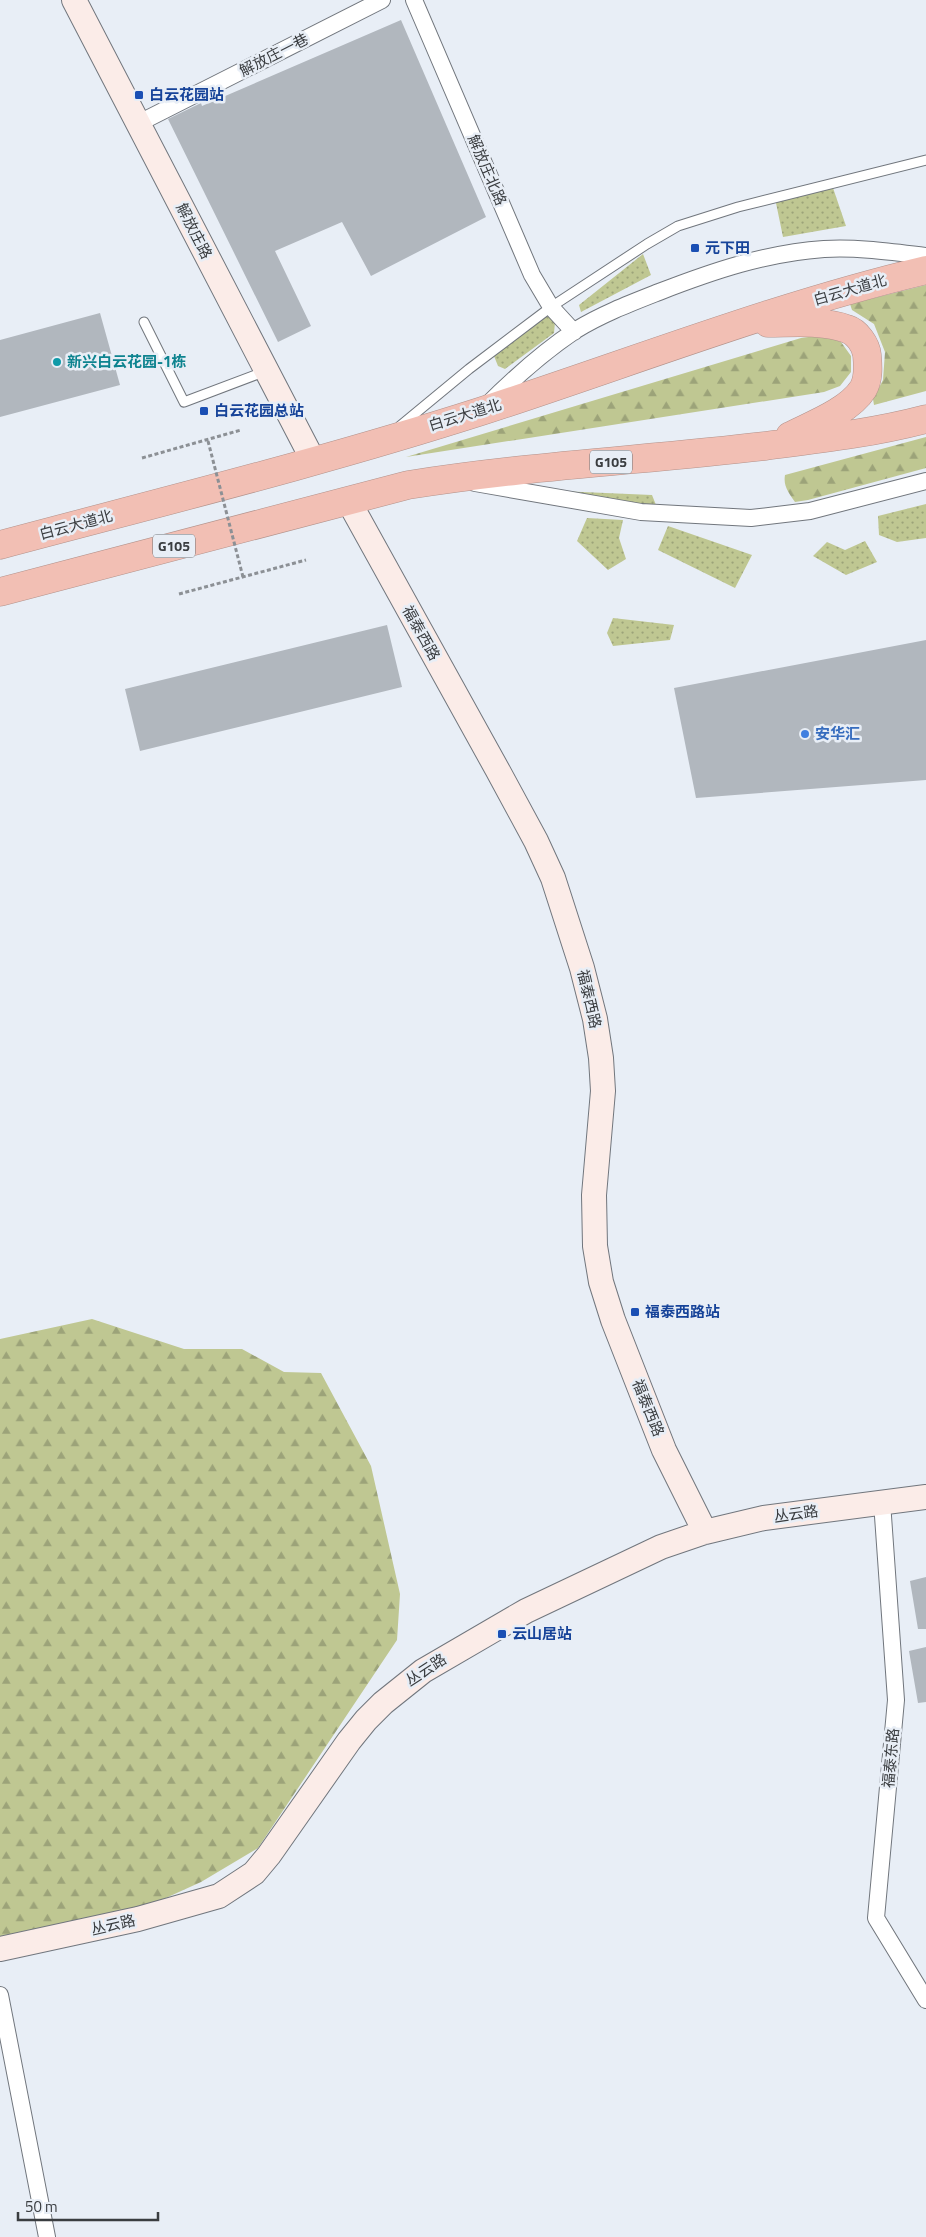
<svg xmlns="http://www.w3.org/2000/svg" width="926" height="2237" font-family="'Titillium Web','Noto Sans SC',sans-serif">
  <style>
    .grass { fill: url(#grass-dots) }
    .forest { fill: url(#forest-firs) }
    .building { fill: #b1b7be }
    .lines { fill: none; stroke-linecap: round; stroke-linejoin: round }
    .lane-casing { stroke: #71767d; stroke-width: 11 }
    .street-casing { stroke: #71767d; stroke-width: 18 }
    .secondary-casing { stroke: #71767d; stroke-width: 26 }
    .highway-casing { stroke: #b2928b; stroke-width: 29 }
    .path { stroke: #8c9095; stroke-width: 3; stroke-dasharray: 4 2.5; stroke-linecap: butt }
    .lane { stroke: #fff; stroke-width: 9 }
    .street { stroke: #fff; stroke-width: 16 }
    .secondary { stroke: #fbece8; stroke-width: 24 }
    .highway { stroke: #f2bfb4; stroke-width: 28 }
    .path-bridge { stroke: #8c9095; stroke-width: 3; stroke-dasharray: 4 2.5; stroke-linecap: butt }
    .transit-dot { fill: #1a4fb4; stroke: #e8eef6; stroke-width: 2 }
    .culture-dot { fill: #0f9aa8; stroke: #e8eef6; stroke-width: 2 }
    .shop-dot { fill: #3f7fe0; stroke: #e8eef6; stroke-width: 2 }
    .labels { text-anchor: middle; stroke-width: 5; stroke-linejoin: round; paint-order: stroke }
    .shield { fill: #e8eef6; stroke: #6e7277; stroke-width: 1 }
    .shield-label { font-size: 14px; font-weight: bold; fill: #3a3d40 }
    .street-label { font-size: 15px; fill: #3a3d40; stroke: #e8eef6 }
    .transit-label { font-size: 15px; font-weight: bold; fill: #164399; stroke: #e8eef6; text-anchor: start }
    .culture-label { font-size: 15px; font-weight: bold; fill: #0d838f; stroke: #e8eef6; text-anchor: start }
    .shop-label { font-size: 15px; font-weight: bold; fill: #366cbe; stroke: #e8eef6; text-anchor: start }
  </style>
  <defs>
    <pattern id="grass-dots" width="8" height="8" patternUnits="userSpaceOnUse" patternTransform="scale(1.25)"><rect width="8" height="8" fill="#bfc792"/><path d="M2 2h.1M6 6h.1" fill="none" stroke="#9ca379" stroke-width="1.8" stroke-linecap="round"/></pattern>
    <pattern id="forest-firs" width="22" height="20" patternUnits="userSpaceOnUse" patternTransform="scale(1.25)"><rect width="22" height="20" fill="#bfc792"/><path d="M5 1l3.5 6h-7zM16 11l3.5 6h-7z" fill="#9ca379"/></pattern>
  </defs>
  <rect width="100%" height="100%" fill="#e8eef6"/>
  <path class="grass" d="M 832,185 L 846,226 L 783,237 L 776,203 L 790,194 Z
    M 643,254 L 651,275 L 581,312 L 579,305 Z
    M 549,316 L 555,322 L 554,333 L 505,369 L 498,366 L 494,356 L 538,320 Z
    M 559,491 L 652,495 L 656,505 L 525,493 Z
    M 926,504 L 926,538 L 897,542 L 879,535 L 878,516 Z
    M 587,518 L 623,520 L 619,538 L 626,559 L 608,570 L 577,541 Z
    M 668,526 L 752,555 L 735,588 L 658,550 Z
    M 827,542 L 845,550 L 865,541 L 877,562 L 846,575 L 813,556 Z
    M 613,618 L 674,625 L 670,640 L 613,646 L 607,633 Z"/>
  <path class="forest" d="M 926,285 L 926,391 L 874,405 L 873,399 L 883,380 L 885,352 L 874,324 L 852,310 L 850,304 Z
    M 823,335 L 841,342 L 851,356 L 851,372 L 840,386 L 824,392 L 406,457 L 801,338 Z
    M 926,437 L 926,468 L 808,500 L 795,502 C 789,493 783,486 785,475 Z
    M 92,1319 L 184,1349 L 242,1349 L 284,1372 L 321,1373 L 371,1466 L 400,1594 L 397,1640 L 258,1848 L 201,1882 L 135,1912 L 0,1943 L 0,1339 Z"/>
  <path class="building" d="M 401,20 L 486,217 L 371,276 L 342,222 L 275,251 L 311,326 L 278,342 L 168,119 L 201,103 L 202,106 Z
    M 100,313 L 120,385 L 0,417 L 0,340 Z
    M 387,625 L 402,687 L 140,751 L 125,689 Z
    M 926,640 L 926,780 L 696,798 L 674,688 Z
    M 926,1577 L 926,1629 L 918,1629 L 910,1581 Z
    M 926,1647 L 926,1702 L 918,1703 L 909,1651 Z"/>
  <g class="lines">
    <defs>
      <path id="lane" d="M 144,322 L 184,402 L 266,371
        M 400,426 L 469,369 L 551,307 L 647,244 L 678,226 L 738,207 L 926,160"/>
      <path id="street" d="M 414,0 L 532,275 L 551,307 L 574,332
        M 139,123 L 382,0
        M 486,406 C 514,378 543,352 576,330 C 602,314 631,303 659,292 C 713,271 766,253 824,249 C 858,247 892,252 926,256
        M 475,483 L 641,512 L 751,518 L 810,511 L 926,481
        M 882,1502 L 896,1700 L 876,1918 L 926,2000
        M 0,1995 L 47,2237"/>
      <path id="secondary" d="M 74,0 L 314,462
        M 348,500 L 497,769 L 536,841 L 553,878 L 582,968 L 595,1019 L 601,1058 L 603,1091 L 594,1195 L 595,1246 L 601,1282 L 613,1320 L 664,1450 L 705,1532
        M 0,1949 L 138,1919 L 219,1896 L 254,1873 L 269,1855 L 349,1741 L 366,1720 L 383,1703 L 423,1671 L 526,1611 L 661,1547 L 705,1532 L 764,1518 L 926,1497"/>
      <path id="highway" d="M 768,323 C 793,323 823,320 847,329 C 857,332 866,345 867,355 C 868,366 869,379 863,389 C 849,411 812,425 790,436
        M 0,545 C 161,502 323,462 482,411 C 630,363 775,306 926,270
        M 0,592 L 408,485 C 526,466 646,460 765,446 C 820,439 873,433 926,419"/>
    </defs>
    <use href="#lane" class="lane-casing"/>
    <use href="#street" class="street-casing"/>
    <use href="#secondary" class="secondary-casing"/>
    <use href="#highway" class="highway-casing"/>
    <path class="path" d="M 142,458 L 241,430
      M 179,594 L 306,560"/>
    <use href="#lane" class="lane"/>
    <use href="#street" class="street"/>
    <use href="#secondary" class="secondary"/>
    <use href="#highway" class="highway"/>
    <path class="path-bridge" d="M 208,441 L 243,577"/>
  </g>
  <g class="transit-dot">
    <rect x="134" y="90" width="10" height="10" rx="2.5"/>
    <rect x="690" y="243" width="10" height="10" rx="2.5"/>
    <rect x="199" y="406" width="10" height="10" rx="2.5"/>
    <rect x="630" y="1307" width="10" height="10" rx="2.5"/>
    <rect x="497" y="1629" width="10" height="10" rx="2.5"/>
  </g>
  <circle class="culture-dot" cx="57" cy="362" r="5"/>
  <circle class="shop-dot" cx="805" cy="734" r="5"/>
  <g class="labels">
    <g class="shield">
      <rect x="590" y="450.5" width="42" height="23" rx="4"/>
      <rect x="153" y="534.5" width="42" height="23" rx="4"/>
    </g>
    <g class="shield-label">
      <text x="611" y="467">G105</text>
      <text x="174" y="551">G105</text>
    </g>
    <g class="street-label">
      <text transform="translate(274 55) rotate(-27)" y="5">解放庄一巷</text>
      <text transform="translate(487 170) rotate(67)" y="5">解放庄北路</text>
      <text transform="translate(194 231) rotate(63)" y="5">解放庄路</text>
      <text transform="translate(850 290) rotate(-16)" y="5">白云大道北</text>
      <text transform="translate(465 415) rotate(-17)" y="5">白云大道北</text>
      <text transform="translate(76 525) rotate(-15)" y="5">白云大道北</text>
      <text transform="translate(421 633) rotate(61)" y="5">福泰西路</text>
      <text transform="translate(589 999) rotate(77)" y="5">福泰西路</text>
      <text transform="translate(648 1408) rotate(68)" y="5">福泰西路</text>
      <text transform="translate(796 1514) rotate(-8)" y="5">丛云路</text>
      <text transform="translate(426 1670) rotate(-33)" y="5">丛云路</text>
      <text transform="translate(891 1758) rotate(-85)" y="5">福泰东路</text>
      <text transform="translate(113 1925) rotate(-13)" y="5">丛云路</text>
    </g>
    <g class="transit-label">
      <text x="149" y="100">白云花园站</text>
      <text x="705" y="253">元下田</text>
      <text x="214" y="416">白云花园总站</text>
      <text x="645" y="1317">福泰西路站</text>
      <text x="512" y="1639">云山居站</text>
    </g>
    <g class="culture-label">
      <text x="67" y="367">新兴白云花园-1栋</text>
    </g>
    <g class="shop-label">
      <text x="815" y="739">安华汇</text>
    </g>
  </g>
  <path d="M18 2212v8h140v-8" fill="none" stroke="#3a3d40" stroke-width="2.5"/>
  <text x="25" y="2212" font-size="15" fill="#3a3d40" stroke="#e8eef6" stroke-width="4" paint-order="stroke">50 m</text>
</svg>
